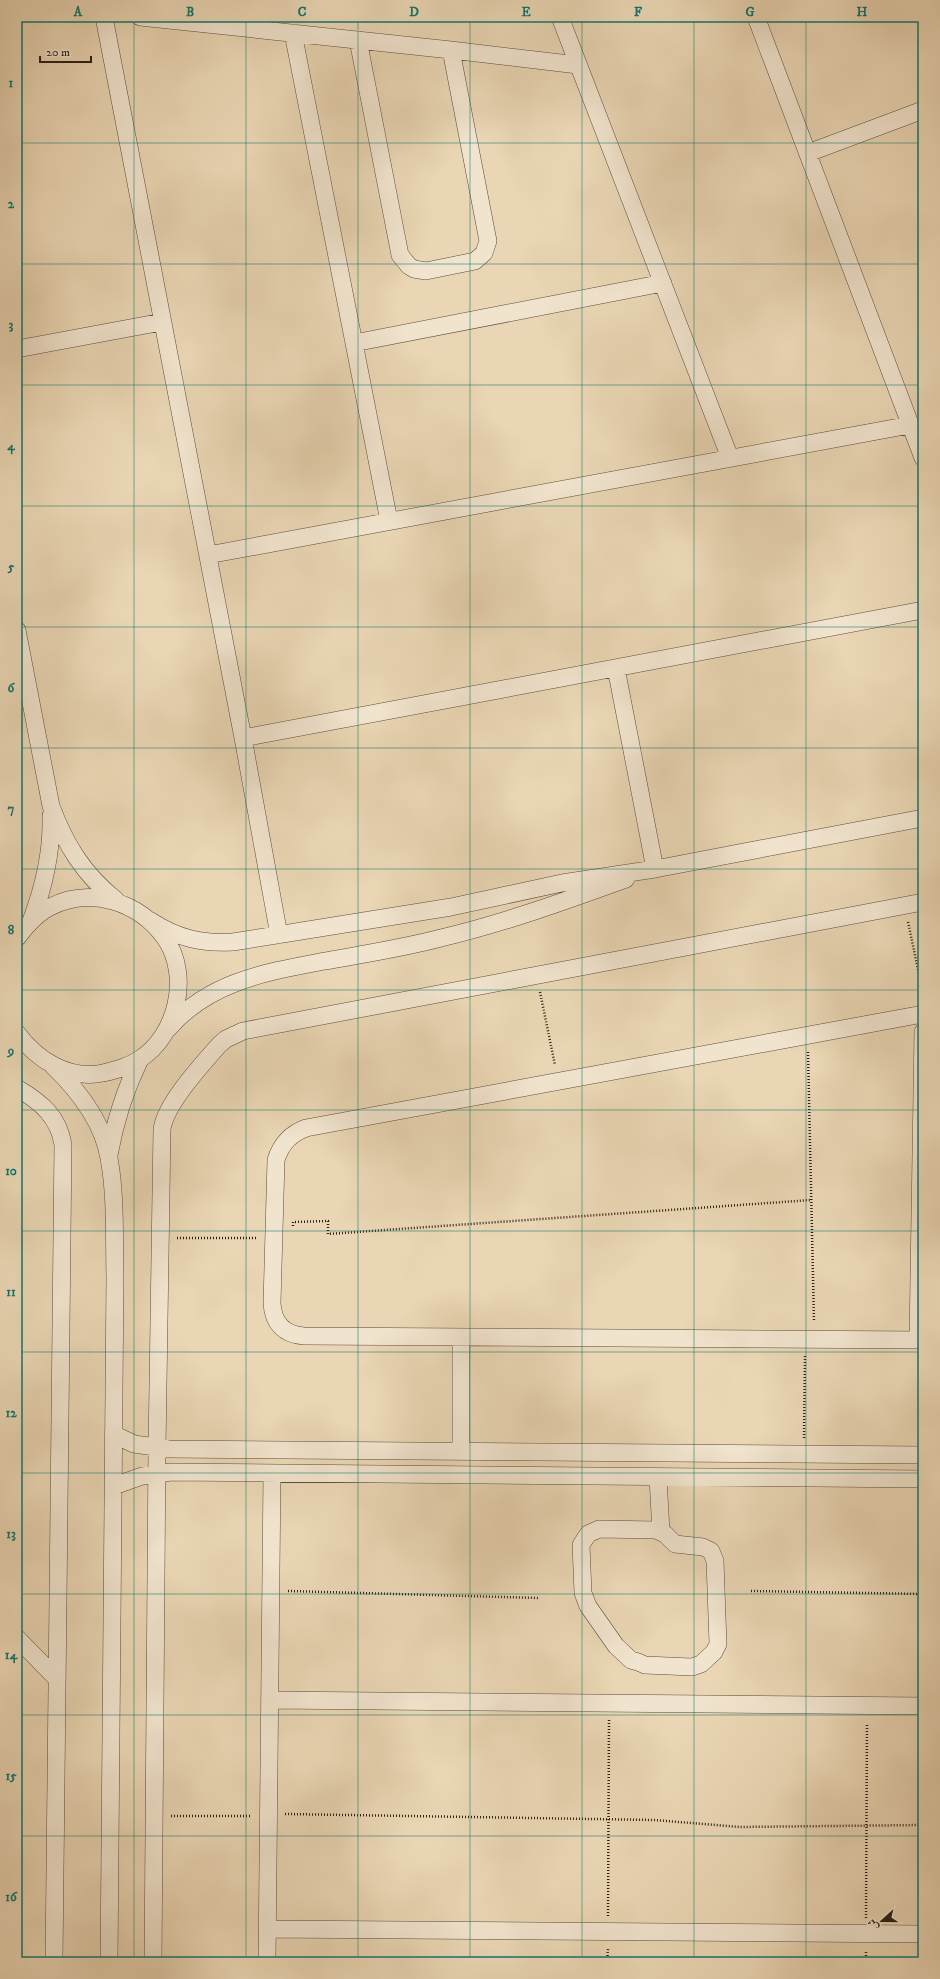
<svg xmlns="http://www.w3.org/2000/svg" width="940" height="1979" font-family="'IM FELL DW Pica',Amiri,serif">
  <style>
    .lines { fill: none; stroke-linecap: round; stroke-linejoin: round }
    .minor-casing { stroke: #5a4c3c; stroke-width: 18 }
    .path { stroke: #2a1e14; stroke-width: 2.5; stroke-dasharray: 1 2; stroke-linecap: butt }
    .minor { stroke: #f1e4ce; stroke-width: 17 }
    .grid { fill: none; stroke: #0f766e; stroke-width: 1; stroke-opacity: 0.55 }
    .neatline { fill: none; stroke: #0f766e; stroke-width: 1.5 }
    .grid-label { font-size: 13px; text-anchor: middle; font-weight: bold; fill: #0f766e }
  </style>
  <rect width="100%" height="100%" fill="#ead6b4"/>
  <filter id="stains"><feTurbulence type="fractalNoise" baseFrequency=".005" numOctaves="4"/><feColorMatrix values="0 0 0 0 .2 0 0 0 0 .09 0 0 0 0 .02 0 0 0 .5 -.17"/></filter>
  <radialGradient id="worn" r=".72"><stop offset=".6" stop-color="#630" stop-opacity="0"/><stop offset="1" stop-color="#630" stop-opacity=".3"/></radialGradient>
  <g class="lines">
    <defs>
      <path id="minor" d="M 104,17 L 243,738 L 279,935
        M 140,17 L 451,50 L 578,65
        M 560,17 L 730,458
        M 756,17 L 923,458
        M 293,33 L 389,521
        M 358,40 L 400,255 L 409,266 L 414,269 L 426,271 L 475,261 L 484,253 L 488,241 L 451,50
        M 808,153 L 923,110
        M 354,343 L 663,283
        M 17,349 L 162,322
        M 208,555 L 910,425
        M 17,630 L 51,806 C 65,844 84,875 116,900
        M 616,668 L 655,869
        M 243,738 L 923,610
        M 31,921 C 44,887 52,853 51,816
        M 151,921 C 177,938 202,944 233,942 L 451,907 L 562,883 L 655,869 L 923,818
        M 17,938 C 26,926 36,914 50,907 C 91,886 139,902 165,938 C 191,976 177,1035 140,1059 C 128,1067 116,1070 103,1073 C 68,1080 37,1060 17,1033
        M 923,1014 L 306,1128 C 290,1134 281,1144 276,1160 L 272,1303 C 273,1323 284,1335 304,1336 L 923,1340
        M 168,1029 C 209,981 267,972 325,961 C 364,954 403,948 441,938 C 504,923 565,901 626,879
        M 52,1065 C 78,1090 103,1122 109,1158 C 116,1196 114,1238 115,1277 L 109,1962
        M 17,1088 C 41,1102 59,1117 63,1145 L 54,1962
        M 109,1155 C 115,1121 125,1090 140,1059
        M 461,1337 L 461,1451
        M 918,1340 L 923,1032
        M 113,1434 L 134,1444 L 169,1449 L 923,1455
        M 658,1477 L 661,1532
        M 114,1486 L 142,1476 L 171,1472 L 923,1479
        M 599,1529 L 656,1530 L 665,1534 L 675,1544 L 703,1547 L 711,1551 L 715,1561 L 718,1644 L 714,1652 L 701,1664 L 692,1667 L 645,1665 L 638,1662 L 631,1660 L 616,1646 L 588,1606 L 583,1593 L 581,1545 L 588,1534 Z
        M 17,1638 L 57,1679
        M 271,1700 L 923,1706
        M 267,1929 L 923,1934
        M 153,1962 L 157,1449 L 162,1129 C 166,1103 201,1066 219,1045 L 226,1039 L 243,1031 L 923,902
        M 267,1962 L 272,1474"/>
    </defs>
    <use href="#minor" class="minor-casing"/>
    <path class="path" d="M 908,922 L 923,993
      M 540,992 L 555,1065
      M 808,1052 L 814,1322
      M 293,1226 L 293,1222 L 328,1221 L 328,1234 L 811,1200
      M 177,1238 L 258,1238
      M 804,1438 L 805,1355
      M 288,1591 L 539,1598
      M 751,1591 L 923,1594
      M 285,1814 L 655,1820 L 740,1827 L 923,1825
      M 171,1816 L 252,1816
      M 608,1916 L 609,1719
      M 866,1918 L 867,1723
      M 607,1962 L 608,1949
      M 866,1962 L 866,1951"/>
    <use href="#minor" class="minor"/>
  </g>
  <path class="grid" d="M 134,17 L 134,1962M 246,17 L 246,1962M 358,17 L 358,1962M 470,17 L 470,1962M 582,17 L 582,1962M 694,17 L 694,1962M 806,17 L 806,1962M 17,143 L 923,143M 17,264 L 923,264M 17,385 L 923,385M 17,506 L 923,506M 17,627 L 923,627M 17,748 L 923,748M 17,869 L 923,869M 17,990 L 923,990M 17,1110 L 923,1110M 17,1231 L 923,1231M 17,1352 L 923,1352M 17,1473 L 923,1473M 17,1594 L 923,1594M 17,1715 L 923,1715M 17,1836 L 923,1836"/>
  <rect width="940" height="1979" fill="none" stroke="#ead6b4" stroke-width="44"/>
  <g transform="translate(882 1921) rotate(249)" stroke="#f1e4ce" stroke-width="3" paint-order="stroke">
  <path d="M0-3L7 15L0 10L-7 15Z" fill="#2a1e14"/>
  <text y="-6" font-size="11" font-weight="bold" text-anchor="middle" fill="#2a1e14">ش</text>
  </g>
  <path d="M40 56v6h51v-6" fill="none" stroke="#2a1e14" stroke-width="2"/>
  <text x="46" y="56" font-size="12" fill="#2a1e14" stroke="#f1e4ce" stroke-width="3" paint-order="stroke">20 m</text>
  <rect x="22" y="22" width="896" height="1935" class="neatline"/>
  <g class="grid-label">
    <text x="78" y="16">A</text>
    <text x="190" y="16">B</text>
    <text x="302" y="16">C</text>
    <text x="414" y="16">D</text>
    <text x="526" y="16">E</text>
    <text x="638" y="16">F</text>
    <text x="750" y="16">G</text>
    <text x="862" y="16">H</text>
    <text x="11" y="87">1</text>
    <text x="11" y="208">2</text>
    <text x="11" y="329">3</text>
    <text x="11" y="450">4</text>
    <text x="11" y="571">5</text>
    <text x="11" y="692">6</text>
    <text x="11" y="813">7</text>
    <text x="11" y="934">8</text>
    <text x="11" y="1055">9</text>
    <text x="11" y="1175">10</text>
    <text x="11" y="1296">11</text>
    <text x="11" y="1417">12</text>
    <text x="11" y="1538">13</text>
    <text x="11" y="1659">14</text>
    <text x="11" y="1780">15</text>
    <text x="11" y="1901">16</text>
  </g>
  <rect width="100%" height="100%" filter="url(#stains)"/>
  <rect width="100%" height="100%" fill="url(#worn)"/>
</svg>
